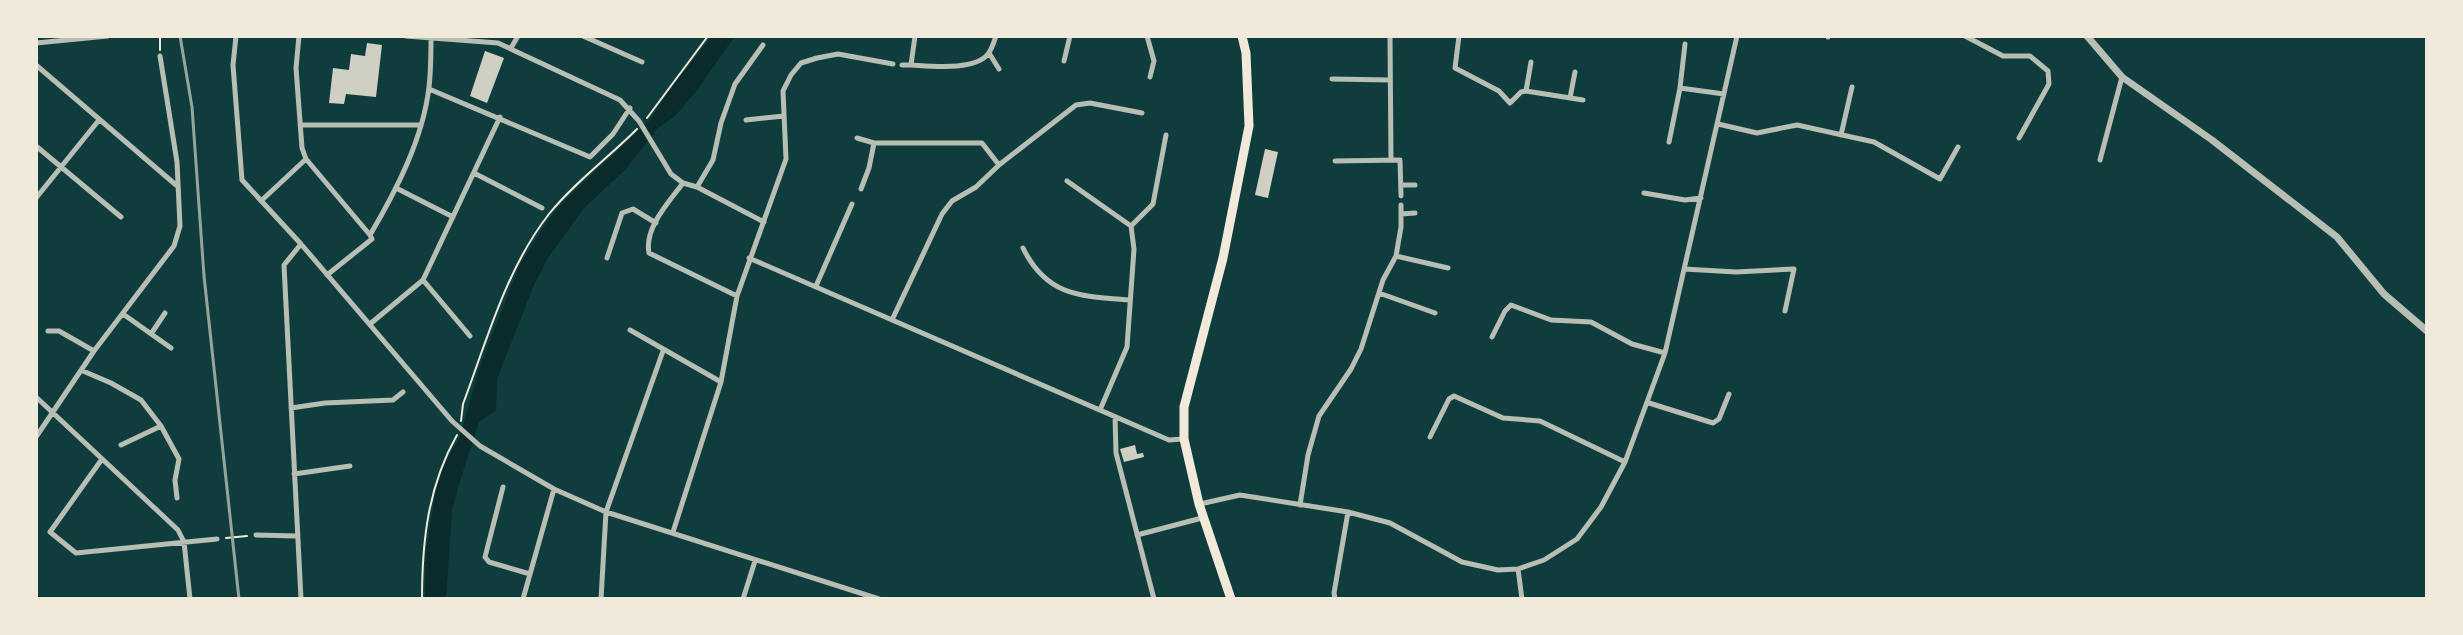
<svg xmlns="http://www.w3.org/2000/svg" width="2463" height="635" font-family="Cabin,sans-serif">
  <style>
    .water { fill: #0a2a2b }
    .building { fill: #cfcfc3 }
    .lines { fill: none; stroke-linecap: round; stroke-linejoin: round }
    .path { stroke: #f1e9da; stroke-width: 2 }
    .minor { stroke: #b8beb3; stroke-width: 5 }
    .tertiary { stroke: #b8beb3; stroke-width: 7 }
    .primary { stroke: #f1e9da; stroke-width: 9 }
    .rail { stroke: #97a49c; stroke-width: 3 }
  </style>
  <rect width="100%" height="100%" fill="#0f3d3e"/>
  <path class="water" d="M 712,36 L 735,36 L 698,89 L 676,115 L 657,129 L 626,169 L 584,208 L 548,258 L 534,285 L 497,379 L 496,410 L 479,422 L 459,484 L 452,510 L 446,599 L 425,599 L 426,552 L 436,489 L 445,463 L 460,437 L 479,369 L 519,266 L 546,223 L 563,202 L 651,119 L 667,93 Z"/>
  <path class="building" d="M 367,43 L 382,45 L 376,97 L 346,94 L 344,104 L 329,103 L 333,68 L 349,70 L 351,54 L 365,56 Z
    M 485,51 L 504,58 L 487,103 L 470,96 Z
    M 1265,149 L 1278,152 L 1268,198 L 1255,195 Z
    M 1135,445 L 1137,454 L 1143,453 L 1144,457 L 1124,462 L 1120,449 Z"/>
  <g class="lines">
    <path class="path" d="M 160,36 L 160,50
      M 647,118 L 708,36
      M 461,421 L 463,404 C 487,340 506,269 549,214 C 575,182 608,158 637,129
      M 226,538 L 247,536
      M 422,599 C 422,541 428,486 457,435"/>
    <path class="minor" d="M 236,36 L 233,65 L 242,180 L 301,244 L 452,421 L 480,446 L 554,489 L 606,512 L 879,599
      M 299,36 L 296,68 L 302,148 L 306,159 L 370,235
      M 406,36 L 498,43 L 620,100 L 639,121 L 671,174 L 683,183 L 697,187 L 764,222
      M 583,36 L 642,62
      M 915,36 L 911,65 C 931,66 975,71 988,54 C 992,49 994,42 996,36
      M 1147,36 L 1154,61 L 1150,77
      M 1390,36 L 1391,160
      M 1459,36 L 1455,68 L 1499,91 L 1510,103 L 1521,92 L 1526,91 L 1531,62
      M 1965,36 L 2003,56 L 2030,56 L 2048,71 L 2049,84 L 2019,138
      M 1828,37 L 1828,36
      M 36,43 L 108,36
      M 511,48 L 518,36
      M 989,53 L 999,69
      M 1064,61 L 1070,36
      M 36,65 L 176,185
      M 902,65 L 911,65
      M 1332,79 L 1390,80
      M 1680,88 L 1685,44
      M 429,89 L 590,157 L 613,134 L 630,108
      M 1526,91 L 1583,100
      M 1570,98 L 1575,72
      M 746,120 L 784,116
      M 1718,124 L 1757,133 L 1797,125 L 1874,142 L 1940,179 L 1958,147
      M 301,125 L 420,125
      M 1841,135 L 1852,87
      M 857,138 L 874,143 L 982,143 L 999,165
      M 1669,142 L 1680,88 L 1724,94
      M 36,146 L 121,217
      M 2100,160 L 2122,77
      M 1335,161 L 1400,160 L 1401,196
      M 474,173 L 542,208
      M 1067,181 L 1131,226 L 1134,249 L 1127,347 L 1100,410
      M 683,183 C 669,202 644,228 649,253 L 737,296
      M 1401,185 L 1415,185
      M 697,187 L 713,160 L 721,123 L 735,84 L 763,45
      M 398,189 L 453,217
      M 861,189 L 869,168 L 874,143
      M 1644,193 L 1685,200 L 1701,198
      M 36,198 L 99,120
      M 261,201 L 306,159
      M 1401,214 L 1415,213
      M 1131,226 L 1153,204 L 1166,135
      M 1023,248 C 1047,297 1081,296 1130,300
      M 1396,256 L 1448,268
      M 607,258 L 622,213 L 633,209 L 656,223
      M 749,258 L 1169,440 L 1183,439
      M 1684,269 L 1736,272 L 1794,269 L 1785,311
      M 327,275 L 372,239 L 370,235 C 396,191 423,139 429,87 C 431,70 431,54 431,37
      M 423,280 L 470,336
      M 816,286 L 852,204
      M 1379,293 L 1435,313
      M 123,314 L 171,348
      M 892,320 L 942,214 L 952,201 L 976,187 L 999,165 L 1076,105 L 1090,103 L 1142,113
      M 370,324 L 423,280 L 500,117
      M 630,330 L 721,382
      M 48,331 L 59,331 L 94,351
      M 151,334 L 165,313
      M 1492,337 L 1505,311 L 1511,305 L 1551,320 L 1591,322 L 1632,344 L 1665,353
      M 83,371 L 111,383 L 141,400 L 161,426 L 179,459 L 175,480 L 177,498
      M 36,397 L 178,530 L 184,542 L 190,599
      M 1649,403 L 1713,423 L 1719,419 L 1729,394
      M 291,408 L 325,403 L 393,400 L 403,392
      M 1115,417 L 1116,453 L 1154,599
      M 36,437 L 94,351 L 174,246 L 180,226 L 177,162 L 160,56
      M 1430,437 L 1449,399 L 1454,396 L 1503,418 L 1540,421 L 1625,462
      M 121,445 L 161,426
      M 102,459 L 50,532 L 76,553 L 217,539
      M 294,474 L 350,466
      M 503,487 L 485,557 L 489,562 L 530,574
      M 1200,504 L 1240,495 L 1348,512 L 1390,523 L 1462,562 L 1498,570 L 1518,569 L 1544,560 L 1577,539 L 1601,507 L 1625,462 L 1665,353 L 1737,36
      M 1300,505 L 1308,455 L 1319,416 L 1351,369 L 1361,349 L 1383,280 L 1396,256 L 1401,227 L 1401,205
      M 673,532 L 721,382 L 737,296 L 786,159 L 783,91 L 791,75 L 801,63 L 817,58 L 838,54 L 893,64
      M 256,535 L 297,536
      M 1137,535 L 1202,518
      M 1518,569 L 1522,599
      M 301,599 L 284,265 L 301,244
      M 523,599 L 554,489
      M 601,599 L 606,512 L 663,351
      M 743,599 L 755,561
      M 1335,599 L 1334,593 L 1348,512"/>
    <path class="tertiary" d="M 2087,36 L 2122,77 L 2212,140 L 2337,237 L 2384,294 L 2427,331"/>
    <path class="primary" d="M 1231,599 L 1199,504 L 1184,439 L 1184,407 L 1223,258 L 1249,126 L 1246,53 L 1242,36"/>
    <path class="rail" d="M 180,36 L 192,107 L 204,276 L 239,599"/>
  </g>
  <rect width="2463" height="635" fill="none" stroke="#f1e9da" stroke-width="76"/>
</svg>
